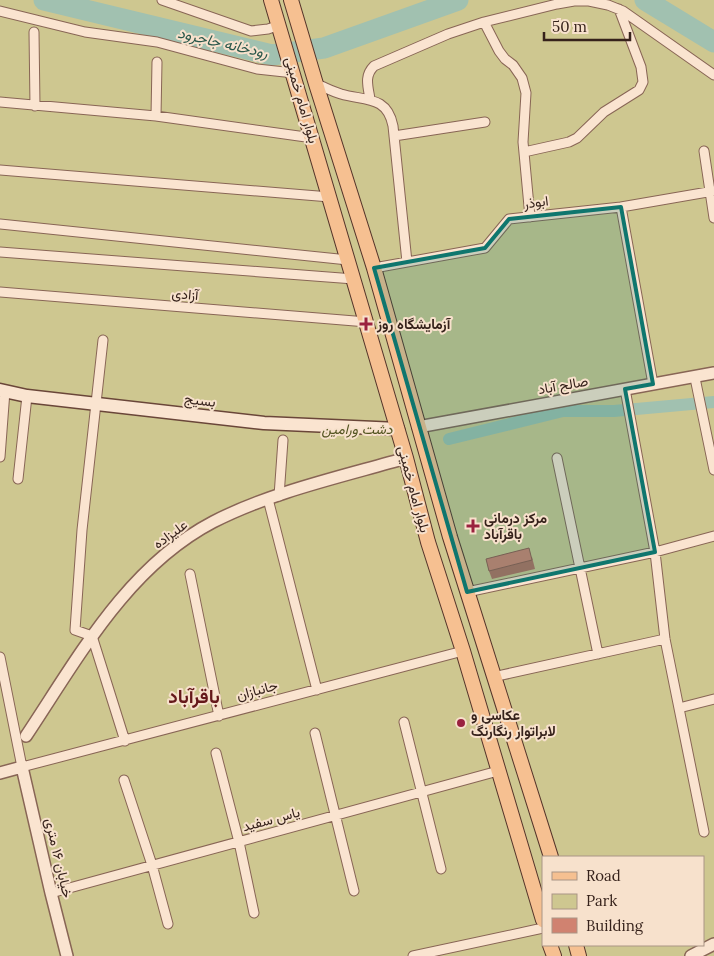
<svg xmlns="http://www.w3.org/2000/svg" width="714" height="956" font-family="Lora,Vazirmatn,serif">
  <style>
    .green { fill: #cec790; fill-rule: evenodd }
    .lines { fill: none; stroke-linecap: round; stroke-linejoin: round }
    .canal { stroke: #a1c1b0; stroke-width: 12 }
    .river { stroke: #a1c1b0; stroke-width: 21 }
    .minor-casing { stroke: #886555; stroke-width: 11 }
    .tertiary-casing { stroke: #886555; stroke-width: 14 }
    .secondary-casing { stroke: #6a4639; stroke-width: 15 }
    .primary-casing { stroke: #55342a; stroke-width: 16 }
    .minor { stroke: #fae4d0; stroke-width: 9 }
    .tertiary { stroke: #fae4d0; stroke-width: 11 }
    .secondary { stroke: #fae4d0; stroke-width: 12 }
    .primary { stroke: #f6c091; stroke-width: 14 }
    .wall { fill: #b37060 }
    .building { fill: #d08270; stroke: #925b4e }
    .marked { fill: #0f766e; fill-opacity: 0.2; stroke: #0f766e; stroke-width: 4; stroke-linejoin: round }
    .poi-dot { fill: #9a223f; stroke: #f7e1cc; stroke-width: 2 }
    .labels { text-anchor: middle; stroke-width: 4; stroke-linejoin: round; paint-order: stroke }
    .street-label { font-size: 14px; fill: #36221b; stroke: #f7e1cc }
    .poi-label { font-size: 14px; font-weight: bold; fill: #36221b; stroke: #f7e1cc; text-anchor: start }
    .park-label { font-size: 14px; font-style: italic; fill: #535420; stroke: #f7e1cc }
    .water-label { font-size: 15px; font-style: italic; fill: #29574a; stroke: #f7e1cc }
    .district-label { font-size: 19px; font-weight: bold; fill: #65181a; stroke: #f7e1cc }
  </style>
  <rect width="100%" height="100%" fill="#f0d5bd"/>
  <path class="green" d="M 0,0 L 714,0 L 714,956 L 0,956 ZM 543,857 L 703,857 L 703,945 L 543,945 Z"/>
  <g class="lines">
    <path class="canal" d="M 449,439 L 563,411 L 614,411 L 714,402"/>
    <path class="river" d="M 44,0 L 272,55 L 324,48 L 458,0
      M 645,0 L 714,42"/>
    <defs>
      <path id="minor" d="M 162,0 L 251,31 L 268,29 L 280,25
        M 0,11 L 85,32 L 157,42 L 257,69 L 294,73
        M 484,22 L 499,51 L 505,59 L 513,65 L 522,78 L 526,93 L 523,142 L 530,217
        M 34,32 L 35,106
        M 316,84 C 324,87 332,91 341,94 C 364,101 387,95 393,126 L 407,262
        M 370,99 C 368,86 364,76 374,66 L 448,34 L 484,22 L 557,4 L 574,1 L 589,1 L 608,5 L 623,11 L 714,75
        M 0,102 L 156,116 L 313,138
        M 156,116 L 157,62
        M 394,136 L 485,122
        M 704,151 L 714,218
        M 524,152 L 569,142 L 577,138 L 604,112 L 639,90 L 643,82 L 641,67 L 619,9
        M 0,170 L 330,197
        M 621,207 L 653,384
        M 0,224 L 348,260
        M 0,252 L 354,279
        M 374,268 L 485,248 L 509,219 L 621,207 L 714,191
        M 0,292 L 367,322
        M 103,340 L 82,530 L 75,630 L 92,636 L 125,741
        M 695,378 L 714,470
        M 625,389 L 655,552 L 665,639 L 704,832
        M 0,457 L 5,391
        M 557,458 L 598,654
        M 18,479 L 27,396
        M 279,496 L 283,440
        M 268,499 L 317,690
        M 190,574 L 219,716
        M 467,592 L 655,552 L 714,536
        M 0,657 L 22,767 L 463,651
        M 493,677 L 665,639
        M 679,708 L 714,699
        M 404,722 L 441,869
        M 315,733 L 354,891
        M 216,753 L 239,842 L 254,913
        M 124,780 L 152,865 L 168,924
        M 51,893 L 498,771
        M 413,956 L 543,928"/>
      <path id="tertiary" d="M 418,427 L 714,373
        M 26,736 C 78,658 127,567 213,522 C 271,492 344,476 406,458
        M 0,773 L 22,767 L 51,893 L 67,956
        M 691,956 L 714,944"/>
      <path id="secondary" d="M 0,390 L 27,396 L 264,423 L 398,429"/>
      <path id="primary" d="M 271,0 L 406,458 L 428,542 L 463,651 L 543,920
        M 291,0 L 316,84 L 374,268 L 450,537 L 551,857
        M 550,945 L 554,956
        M 576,945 L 579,956"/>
    </defs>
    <use href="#minor" class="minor-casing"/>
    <use href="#tertiary" class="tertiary-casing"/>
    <use href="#secondary" class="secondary-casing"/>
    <use href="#primary" class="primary-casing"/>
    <use href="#minor" class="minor"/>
    <use href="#tertiary" class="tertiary"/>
    <use href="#secondary" class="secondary"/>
    <use href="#primary" class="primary"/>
  </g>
  <path class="wall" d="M 532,557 L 535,569 L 492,579 L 489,571 Z"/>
  <path class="building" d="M 529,548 L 532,560 L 489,571 L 486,559 Z"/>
  <path class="marked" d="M 621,207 L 653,384 L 625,389 L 655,552 L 467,592 L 374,268 L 485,248 L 509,219 Z"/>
  <g class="poi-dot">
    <path d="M363.5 316.5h5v5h5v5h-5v5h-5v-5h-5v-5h5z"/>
    <path d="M470.5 518.5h5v5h5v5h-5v5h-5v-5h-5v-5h5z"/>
    <circle cx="461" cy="723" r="5"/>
  </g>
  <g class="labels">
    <g class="street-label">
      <text transform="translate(302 100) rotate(74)" y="5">بلوار امام خمینی</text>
      <text transform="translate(536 202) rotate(-7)" y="5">ابوذر</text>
      <text transform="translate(185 294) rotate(5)" y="5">آزادی</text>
      <text transform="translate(563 385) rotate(-10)" y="5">صالح آباد</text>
      <text transform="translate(200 400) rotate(7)" y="5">بسیج</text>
      <text transform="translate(414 489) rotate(75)" y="5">بلوار امام خمینی</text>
      <text transform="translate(170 534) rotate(-36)" y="5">علیزاده</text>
      <text transform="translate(257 690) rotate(-15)" y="5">جانبازان</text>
      <text transform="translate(271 819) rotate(-15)" y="5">یاس سفید</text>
      <text transform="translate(59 858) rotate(77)" y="5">خیابان ۱۶ متری</text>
    </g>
    <g class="poi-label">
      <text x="377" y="329">آزمایشگاه روز</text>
      <text x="484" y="523">مرکز درمانی<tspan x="484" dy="16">باقرآباد</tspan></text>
      <text x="471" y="720">عکاسی و<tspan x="471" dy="16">لابراتوار رنگارنگ</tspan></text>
    </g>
    <g class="park-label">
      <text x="357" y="434">دشت ورامین</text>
    </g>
    <g class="water-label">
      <text transform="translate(223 43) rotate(13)" y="5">رودخانه جاجرود</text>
    </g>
    <g class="district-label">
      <text x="194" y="703">باقرآباد</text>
    </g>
  </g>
  <rect x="542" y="856" width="162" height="90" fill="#f7e1cc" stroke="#aa9585"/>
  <rect x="552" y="872" width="25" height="8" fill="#f6c091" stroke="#aa9585"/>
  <text x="586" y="881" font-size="15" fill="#36221b">Road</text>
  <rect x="552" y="894" width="25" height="15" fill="#cec790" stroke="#aa9585"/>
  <text x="586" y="906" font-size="15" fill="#36221b">Park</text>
  <rect x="552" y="918" width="25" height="15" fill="#d08270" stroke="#aa9585"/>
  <text x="586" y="931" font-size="15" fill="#36221b">Building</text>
  <path d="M544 32v8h86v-8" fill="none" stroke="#36221b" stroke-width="2.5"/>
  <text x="552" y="32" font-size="15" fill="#36221b" stroke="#f7e1cc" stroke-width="4" paint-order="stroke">50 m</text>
</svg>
